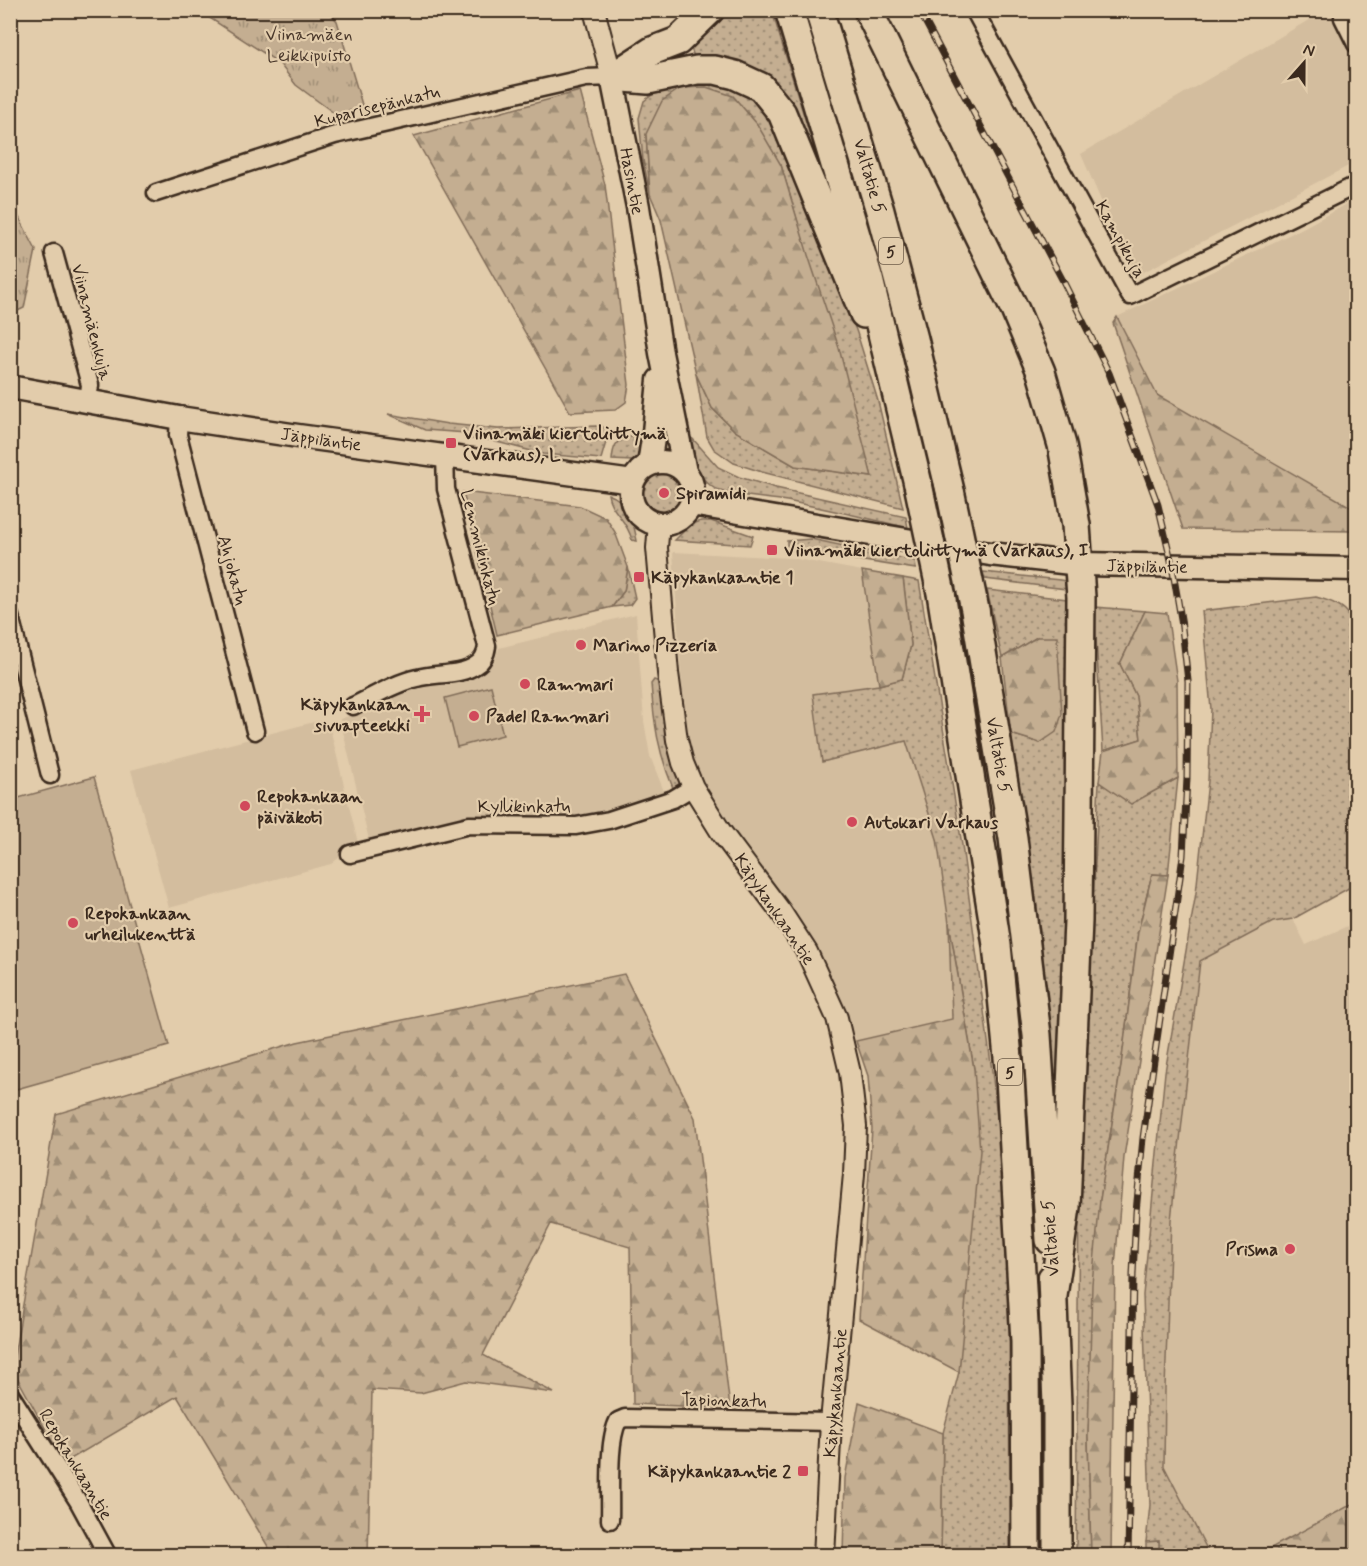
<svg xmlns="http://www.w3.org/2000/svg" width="1367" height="1566" font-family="Mynerve,sans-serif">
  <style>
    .built { fill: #d3bd9e }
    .grass { fill: url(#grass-dots); stroke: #806c58; stroke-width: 1.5 }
    .forest { fill: url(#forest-firs); stroke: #806c58; stroke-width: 1.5 }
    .park { fill: url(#park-tufts); stroke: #806c58; stroke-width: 1.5 }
    .pitch { fill: #c4ae91; stroke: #806c58; stroke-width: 1.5 }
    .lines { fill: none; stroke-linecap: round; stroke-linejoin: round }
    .minor-casing { stroke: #3b2a1e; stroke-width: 21 }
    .tertiary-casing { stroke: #3b2a1e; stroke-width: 24 }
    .secondary-casing { stroke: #3b2a1e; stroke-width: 27 }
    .trunk-casing { stroke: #3b2a1e; stroke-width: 32 }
    .minor { stroke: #e2ccab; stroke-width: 16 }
    .tertiary { stroke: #e2ccab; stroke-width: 20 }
    .secondary { stroke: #e2ccab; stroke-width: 22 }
    .trunk { stroke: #e2ccab; stroke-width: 27 }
    .rail-casing { stroke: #3b2a1e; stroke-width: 7 }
    .rail { stroke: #e2ccab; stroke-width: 4.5; stroke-dasharray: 14; stroke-linecap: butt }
    .trunk-bridge-casing { stroke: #3b2a1e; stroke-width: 32; stroke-linecap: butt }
    .trunk-bridge { stroke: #e2ccab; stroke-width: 27 }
    .poi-dot { fill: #d1495b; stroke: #e2ccab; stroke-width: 2 }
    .labels { text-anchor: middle; stroke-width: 4.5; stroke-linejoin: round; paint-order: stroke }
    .shield { fill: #e2ccab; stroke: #6d5b48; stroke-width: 1.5 }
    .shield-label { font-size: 16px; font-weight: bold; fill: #3b2a1e }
    .park-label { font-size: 18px; fill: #49372a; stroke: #e2ccab }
    .street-label { font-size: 18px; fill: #3b2a1e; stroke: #e2ccab }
    .poi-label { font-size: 18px; font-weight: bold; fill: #3b2a1e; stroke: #e2ccab; text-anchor: start }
  </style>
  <defs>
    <pattern id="grass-dots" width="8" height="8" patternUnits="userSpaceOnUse" patternTransform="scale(1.5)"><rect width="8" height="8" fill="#c4ae91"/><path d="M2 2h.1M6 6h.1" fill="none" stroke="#a08e76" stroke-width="1.8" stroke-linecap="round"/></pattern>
    <pattern id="forest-firs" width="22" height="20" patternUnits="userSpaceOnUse" patternTransform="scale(1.5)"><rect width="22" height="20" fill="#c4ae91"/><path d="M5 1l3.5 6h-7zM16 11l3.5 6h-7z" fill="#a08e76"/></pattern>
    <pattern id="park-tufts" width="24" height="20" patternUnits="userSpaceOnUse" patternTransform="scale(1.5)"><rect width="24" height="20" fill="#c4ae91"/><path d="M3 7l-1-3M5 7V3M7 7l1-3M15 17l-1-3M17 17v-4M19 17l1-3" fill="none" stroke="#a08e76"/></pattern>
  </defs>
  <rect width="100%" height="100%" fill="#e2ccab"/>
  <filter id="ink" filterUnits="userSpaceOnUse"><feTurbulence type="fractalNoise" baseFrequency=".0167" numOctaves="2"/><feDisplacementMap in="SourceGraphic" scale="12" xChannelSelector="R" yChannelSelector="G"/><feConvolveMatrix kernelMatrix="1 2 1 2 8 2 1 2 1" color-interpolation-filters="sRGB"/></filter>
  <g filter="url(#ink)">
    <path class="built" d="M 1324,11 L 1356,11 L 1356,162 L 1134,277 L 1081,154 Z
      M 1356,199 L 1356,510 L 1157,395 L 1117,317 L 1299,230 Z
      M 673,552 L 792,558 L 862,571 L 879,685 L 813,694 L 822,762 L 906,741 L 937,839 L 949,923 L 952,1019 L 856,1041 L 842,1002 L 800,922 L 723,818 L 698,776 L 690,748 L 683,705 Z
      M 636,614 L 644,721 L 650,756 L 665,794 L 627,806 L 575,816 L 462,816 L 369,840 L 340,719 L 357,713 L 395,694 L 413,687 L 484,672 L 494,662 L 499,648 Z
      M 318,721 L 325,722 L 330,728 L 358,843 L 331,864 L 169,908 L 131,770 Z
      M 1293,919 L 1306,945 L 1356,922 L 1356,1502 L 1258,1555 L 1210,1555 L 1164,1466 L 1165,1388 L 1171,1220 L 1200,961 L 1273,922 Z"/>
    <path class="grass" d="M 723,11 L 772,11 L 831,204 L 795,116 L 695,60 L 690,45 Z
      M 710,78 L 762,99 L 800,173 L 857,333 L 878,401 L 903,508 L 762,472 L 734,463 L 714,449 L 707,437 L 696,374 L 712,408 L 735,431 L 795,466 L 872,477 L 781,165 L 646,135 L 650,194 L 643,160 L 639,118 L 644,101 L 660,89 Z
      M 388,414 L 448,424 L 498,429 L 597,426 L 606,428 L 609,432 L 601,459 L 543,454 L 485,439 L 470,439 L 467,433 L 425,430 Z
      M 628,437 L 649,437 L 645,452 L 632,461 L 612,460 C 613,448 615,440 628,437 Z
      M 689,437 L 693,439 L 718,467 L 739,477 L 776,488 L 906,517 L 908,528 C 868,518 827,509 787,501 C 769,497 723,497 711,486 C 695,474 692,455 689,437 Z
      M643 491a21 21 0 1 1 42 0a21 21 0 1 1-42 0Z
      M 608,494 C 630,502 633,520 637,541 L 632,540 C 627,519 610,511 608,494 Z
      M 701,521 L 711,521 L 753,536 L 750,545 L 675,540 L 691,524 Z
      M 811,539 L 915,561 L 916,569 L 787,549 L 787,541 Z
      M 628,567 L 635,598 L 630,605 L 612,607 L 624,591 Z
      M 983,572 L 1060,580 L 1065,581 L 1067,589 L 985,579 Z
      M 903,578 L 919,581 L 962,845 L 993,1079 L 1004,1187 L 1009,1294 L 1010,1555 L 941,1555 L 943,1433 L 959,1372 L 974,1069 L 949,923 L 937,839 L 906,741 L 822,762 L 813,694 L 879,685 L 902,679 L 911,645 Z
      M 987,590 L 1067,599 C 1075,778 1067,956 1057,1135 L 1048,1003 L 1036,898 L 1011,734 L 1040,743 L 1037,637 L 1002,658 Z
      M 1316,597 C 1353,607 1351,614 1356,649 L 1356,884 L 1293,919 L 1273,922 L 1200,961 L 1171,1220 L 1165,1388 L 1164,1466 L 1210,1555 L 1159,1555 L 1159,1541 L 1146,1542 L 1150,1505 L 1143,1295 L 1165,1072 L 1196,893 L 1208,781 L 1211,709 L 1202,611 Z
      M 1094,607 L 1145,611 L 1120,664 L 1136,696 L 1141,739 L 1103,751 Z
      M 654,680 L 660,682 L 681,782 L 679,787 L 673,788 C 658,751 654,724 651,684 Z
      M 1178,778 L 1168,875 L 1152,874 L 1138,932 L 1121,1066 L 1100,1200 L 1088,1436 L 1091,1555 L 1076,1556 L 1079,1189 L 1099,782 L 1131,803 Z"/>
    <path class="forest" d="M 706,87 L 733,96 L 757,124 L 781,165 L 808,255 L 839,348 L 872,477 L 795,466 L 735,431 L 712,408 L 696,374 L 661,220 L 650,194 L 646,134 L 662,101 L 681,88 Z
      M 580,91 L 605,185 L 629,385 L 626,402 L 615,410 L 570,412 L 414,136 Z
      M 1117,317 L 1157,395 L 1356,510 L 1356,531 L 1183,529 L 1113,323 Z
      M 463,492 L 580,506 L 606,518 L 615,532 L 628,567 L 624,591 L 612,607 L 497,635 Z
      M 862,571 L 903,578 L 911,645 L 902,679 L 879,685 Z
      M 1145,611 L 1167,613 L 1177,681 L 1178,778 L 1131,804 L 1099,782 L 1103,751 L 1141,739 L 1136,696 L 1120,664 Z
      M 1037,637 L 1057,637 L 1062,714 L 1056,732 L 1040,743 L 1011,734 L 1002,658 Z
      M 1152,874 L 1168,875 L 1124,1157 L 1115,1267 L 1111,1555 L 1091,1555 L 1088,1436 L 1092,1284 L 1100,1200 L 1121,1066 L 1138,932 Z
      M 949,923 L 974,1069 L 980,1151 L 959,1372 L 859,1319 L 872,1129 L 868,1076 L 856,1041 L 952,1019 Z
      M 624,974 L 695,1118 L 730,1408 L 633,1404 L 630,1247 L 551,1224 L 483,1355 L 554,1393 L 466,1381 L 421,1393 L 372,1390 L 368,1555 L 257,1555 L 269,1548 L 177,1396 L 64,1463 L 12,1368 L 56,1114 L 297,1042 Z
      M 859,1402 L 943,1433 L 941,1555 L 843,1555 L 845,1478 Z
      M 1356,1502 L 1356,1555 L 1260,1554 Z
      M 1159,1541 L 1159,1555 L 1146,1555 L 1146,1542 Z"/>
    <path class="park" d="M 199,11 L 328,11 L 337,21 L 363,108 L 338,116 L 296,85 L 279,63 Z
      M 10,200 L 36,250 L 24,308 L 11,314 Z"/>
    <path class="pitch" d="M 491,686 L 503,735 L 457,747 L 445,698 Z
      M 94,777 L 169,1046 L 13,1090 L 10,1081 L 11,800 Z"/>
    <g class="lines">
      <defs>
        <path id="minor" d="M 974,10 L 1130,296 L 1356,185
          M 1352,10 L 1343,18 L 1356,44
          M 156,193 L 335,135 L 586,78 L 612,77
          M 54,253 L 90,385 L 88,401
          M 179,418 L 178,435 L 255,731
          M 10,616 L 50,775
          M 353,706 C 374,696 395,683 417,678 C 435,673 461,676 476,665 C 483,661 486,654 487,646 L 446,489 L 445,456
          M 350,854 L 469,825 L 576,826 L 609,820 L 673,799 L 693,787
          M 10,1394 L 78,1501 L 108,1556
          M 610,1520 C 611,1495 607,1442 618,1421 L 625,1418 L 831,1422"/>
        <path id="tertiary" d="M 594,10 L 612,77
          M 659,523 L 657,548 L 668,673 L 677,740 L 683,763 L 693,787 L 721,832 L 781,912 L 807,952 L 837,1018 L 850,1073 L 856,1126 L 854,1174 L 831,1422 L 824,1556"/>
        <path id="secondary" d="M 612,77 L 638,207 L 661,353 L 685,472
          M 10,387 L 179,418 L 298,436 L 633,482
          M631 493a31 31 0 1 1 62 0a31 31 0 1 1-62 0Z
          M 649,465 L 654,432 L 659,380
          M 691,504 L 990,554 L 1080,564 L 1356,569"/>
        <path id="trunk" d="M 789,10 L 869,279 L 918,484
          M 819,10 L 880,211 L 914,339 L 951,495
          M 868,10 L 1015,310 L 1041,372 L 1062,445 L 1076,525 L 1081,597 L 1078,921 L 1066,1207 L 1053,1296
          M 612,77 L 648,80 L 697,70 L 715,70 L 735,75 L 761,87 L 782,113 L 864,314
          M 612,77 L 652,51 L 678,41 L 710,10
          M 941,593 L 997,945 L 1010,1078 L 1025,1342 L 1026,1556
          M 975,610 L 1013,838 L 1037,1035 L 1050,1240
          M 1052,1278 L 1057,1405 L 1057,1556"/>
      </defs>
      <use href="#minor" class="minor-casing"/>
      <use href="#tertiary" class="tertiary-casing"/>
      <use href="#secondary" class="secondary-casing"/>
      <use href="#trunk" class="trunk-casing"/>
      <use href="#minor" class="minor"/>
      <use href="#tertiary" class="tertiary"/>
      <use href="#secondary" class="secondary"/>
      <use href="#trunk" class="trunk"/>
      <defs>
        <path id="rail" d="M 919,10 L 1062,279 L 1109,373 L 1158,505 L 1171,560 L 1181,619 L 1188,681 L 1187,778 L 1183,856 L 1143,1138 L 1136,1212 L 1133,1275 L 1128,1556"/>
      </defs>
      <use href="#rail" class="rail-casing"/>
      <use href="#rail" class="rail"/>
      <defs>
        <path id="trunk-bridge" d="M 918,484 L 941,593
          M 951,495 L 975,610"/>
      </defs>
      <use href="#trunk-bridge" class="trunk-bridge-casing"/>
      <use href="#trunk-bridge" class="trunk-bridge"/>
    </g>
  </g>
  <g class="poi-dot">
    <rect x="445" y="437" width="12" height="12" rx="3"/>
    <circle cx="664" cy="493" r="6"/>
    <rect x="766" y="544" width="12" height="12" rx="3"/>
    <rect x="633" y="571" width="12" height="12" rx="3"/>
    <circle cx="581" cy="645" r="6"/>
    <circle cx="525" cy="684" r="6"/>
    <path d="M419 705h6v6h6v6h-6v6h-6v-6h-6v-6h6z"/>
    <circle cx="474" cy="716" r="6"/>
    <circle cx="245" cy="806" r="6"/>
    <circle cx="852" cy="822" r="6"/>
    <circle cx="73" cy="923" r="6"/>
    <circle cx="1290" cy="1249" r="6"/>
    <rect x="797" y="1465" width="12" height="12" rx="3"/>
  </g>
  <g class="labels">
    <g class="shield">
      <rect x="879" y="238" width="24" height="26" rx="4.5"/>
      <rect x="998" y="1059" width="24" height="26" rx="4.5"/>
    </g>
    <g class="shield-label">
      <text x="891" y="257">5</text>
      <text x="1010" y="1078">5</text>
    </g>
    <g class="park-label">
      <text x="309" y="40">Viinamäen<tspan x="309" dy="21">Leikkipuisto</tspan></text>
    </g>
    <g class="street-label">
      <text transform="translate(377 106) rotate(-14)" y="6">Kuparisepänkatu</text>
      <text transform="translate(870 176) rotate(74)" y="6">Valtatie 5</text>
      <text transform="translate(632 181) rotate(79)" y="6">Hasintie</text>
      <text transform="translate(1121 239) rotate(61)" y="6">Kampikuja</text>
      <text transform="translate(92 322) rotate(76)" y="6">Viinamäenkuja</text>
      <text transform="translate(321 439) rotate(8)" y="6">Jäppiläntie</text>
      <text transform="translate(481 547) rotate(76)" y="6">Lemmikinkatu</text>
      <text transform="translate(1147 566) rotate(1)" y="6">Jäppiläntie</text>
      <text transform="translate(233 570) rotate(75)" y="6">Ahjokatu</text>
      <text transform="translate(999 755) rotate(80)" y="6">Valtatie 5</text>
      <text x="524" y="812">Kyllikinkatu</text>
      <text transform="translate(775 909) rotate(56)" y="6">Käpykankaantie</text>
      <text transform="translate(1050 1238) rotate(-94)" y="6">Valtatie 5</text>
      <text transform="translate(835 1393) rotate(-85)" y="6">Käpykankaantie</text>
      <text transform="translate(724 1400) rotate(1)" y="6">Tapionkatu</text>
      <text transform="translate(76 1464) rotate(59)" y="6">Repokankaantie</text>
    </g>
    <g class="poi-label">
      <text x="463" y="439">Viinamäki kiertoliittymä<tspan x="463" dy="21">(Varkaus), L</tspan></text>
      <text x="676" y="499">Spiramidi</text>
      <text x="784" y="556">Viinamäki kiertoliittymä (Varkaus), I</text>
      <text x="651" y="583">Käpykankaantie 1</text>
      <text x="593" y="651">Marino Pizzeria</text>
      <text x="537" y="690">Rammari</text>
      <text x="410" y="710" text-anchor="end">Käpykankaan<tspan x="410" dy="21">sivuapteekki</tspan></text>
      <text x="486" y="722">Padel Rammari</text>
      <text x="257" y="802">Repokankaan<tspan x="257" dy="21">päiväkoti</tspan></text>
      <text x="864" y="828">Autokari Varkaus</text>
      <text x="85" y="919">Repokankaan<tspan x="85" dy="21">urheilukenttä</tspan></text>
      <text x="1278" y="1255" text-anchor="end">Prisma</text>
      <text x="791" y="1477" text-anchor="end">Käpykankaantie 2</text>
    </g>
  </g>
  <rect width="1367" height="1566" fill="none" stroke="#e2ccab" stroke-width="36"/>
  <rect x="18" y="18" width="1331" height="1530" fill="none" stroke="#3b2a1e" stroke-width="2" filter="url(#ink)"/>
  <g transform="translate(1304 63) rotate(21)" stroke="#e2ccab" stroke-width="4.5" paint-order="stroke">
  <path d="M0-4.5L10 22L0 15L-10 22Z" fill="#3b2a1e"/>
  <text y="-9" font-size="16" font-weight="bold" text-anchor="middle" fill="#3b2a1e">N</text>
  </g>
</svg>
